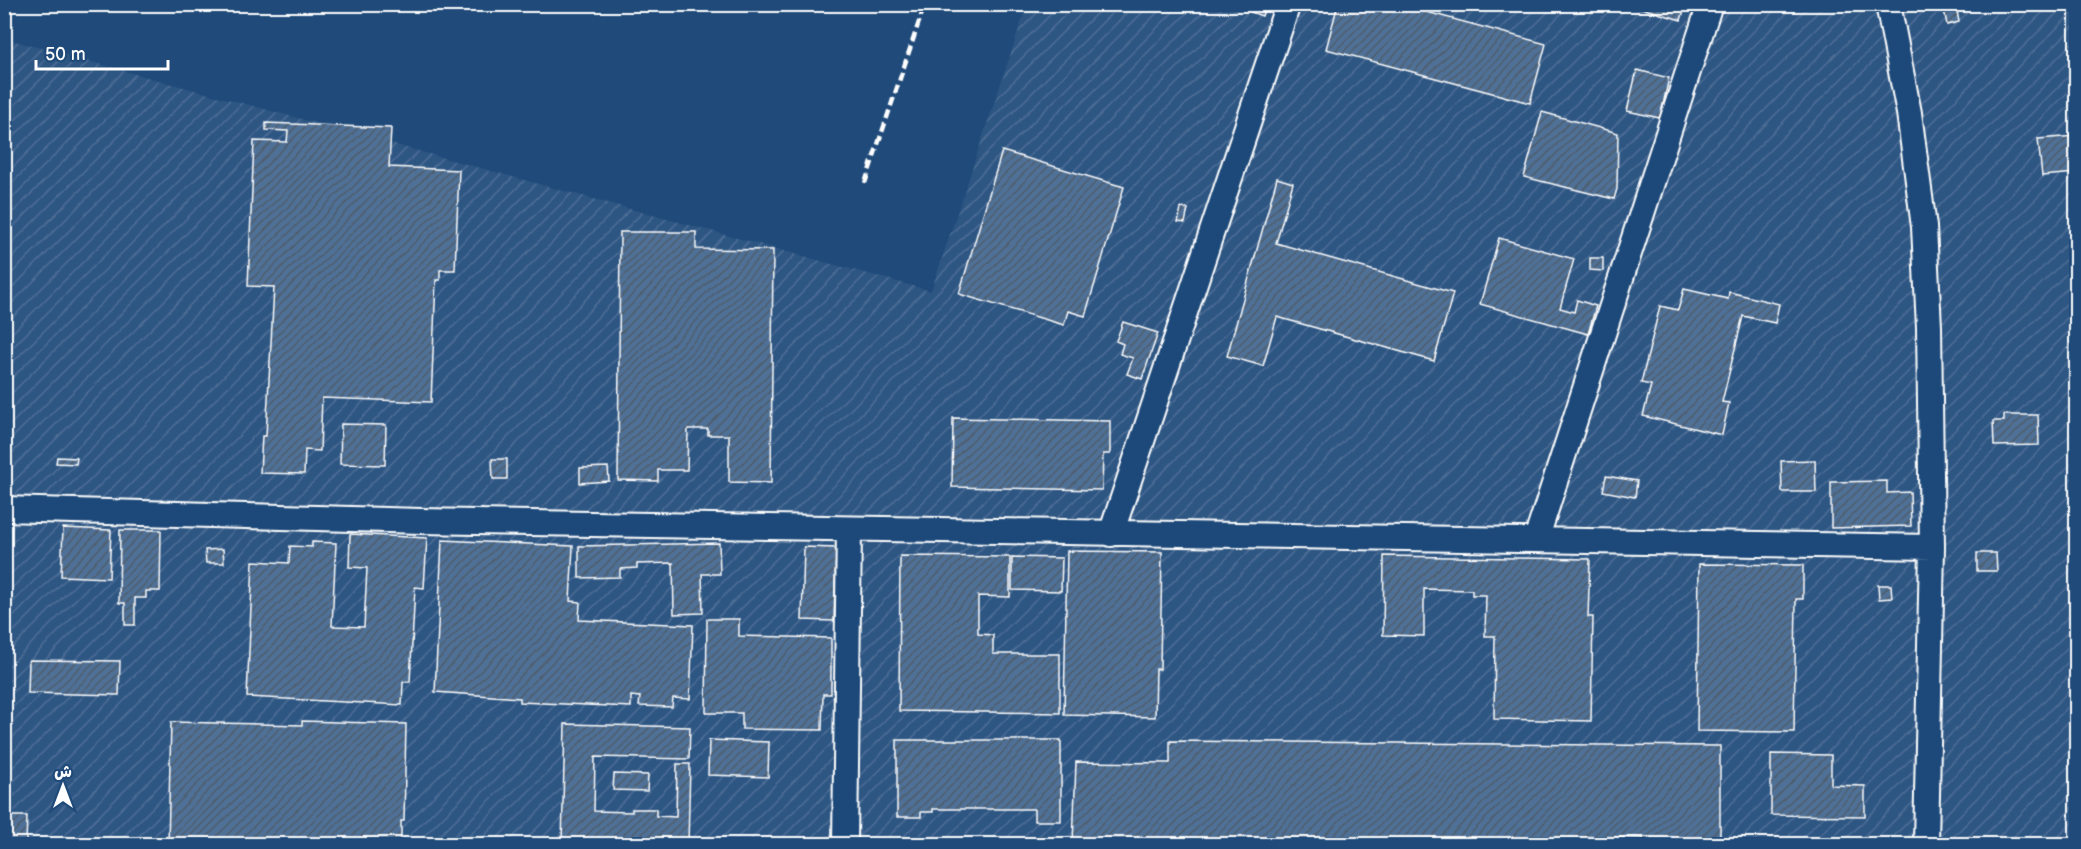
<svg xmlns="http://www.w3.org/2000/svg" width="2081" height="849" font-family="'Balsamiq Sans','Playpen Sans Arabic',sans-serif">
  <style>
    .industrial { fill: url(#industrial-furrows) }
    .building { fill: url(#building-hatch); stroke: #fff; stroke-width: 1.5 }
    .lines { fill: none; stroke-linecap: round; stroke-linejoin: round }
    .minor-casing { stroke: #fff; stroke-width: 28 }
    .minor { stroke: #1f4a7a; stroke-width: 24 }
    .rail { stroke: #fff; stroke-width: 4.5; stroke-dasharray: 9 4.5; stroke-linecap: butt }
  </style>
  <defs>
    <pattern id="industrial-furrows" width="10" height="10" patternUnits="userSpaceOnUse" patternTransform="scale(1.5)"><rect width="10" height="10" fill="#2e5683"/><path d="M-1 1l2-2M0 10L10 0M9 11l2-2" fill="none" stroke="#4d6f96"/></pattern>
    <pattern id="building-hatch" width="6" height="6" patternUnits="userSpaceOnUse" patternTransform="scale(1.5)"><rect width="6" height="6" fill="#507197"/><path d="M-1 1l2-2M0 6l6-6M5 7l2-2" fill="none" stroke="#4e5b6a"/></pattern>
  </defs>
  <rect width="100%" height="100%" fill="#1f4a7a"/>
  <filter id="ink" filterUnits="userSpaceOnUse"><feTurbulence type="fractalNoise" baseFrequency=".0167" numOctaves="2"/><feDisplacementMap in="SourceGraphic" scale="12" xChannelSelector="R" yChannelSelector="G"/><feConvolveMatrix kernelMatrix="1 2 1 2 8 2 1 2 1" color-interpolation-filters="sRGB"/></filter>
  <g filter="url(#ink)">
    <path class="industrial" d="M 1027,5 L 2076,5 L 2076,844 L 5,844 L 4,38 L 931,291 Z"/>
    <path class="building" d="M 1253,4 L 1266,4 L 1262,16 L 1251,12 Z
      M 1338,4 L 1397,4 L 1546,44 L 1530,103 L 1326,49 Z
      M 1628,4 L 1686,4 L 1681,20 Z
      M 1943,4 L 1992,4 L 1957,11 L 1959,22 L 1947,25 Z
      M 1637,70 L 1669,78 L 1660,118 L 1627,111 Z
      M 1542,112 L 1618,133 L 1617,189 L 1614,199 L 1524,177 Z
      M 266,123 L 391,128 L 389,167 L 459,170 L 455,270 L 440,270 L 440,280 L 436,280 L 431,402 L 322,398 L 320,451 L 305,450 L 304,474 L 260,473 L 262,436 L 266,436 L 274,287 L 248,286 L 254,141 L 287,142 L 288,131 L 266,130 Z
      M 2076,136 L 2076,173 L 2042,176 L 2038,139 Z
      M 1002,151 L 1124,187 L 1085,316 L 1068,311 L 1064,325 L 959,294 Z
      M 1277,178 L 1293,183 L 1276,243 L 1453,293 L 1434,361 L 1277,317 L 1263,366 L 1227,356 Z
      M 1181,208 L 1188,209 L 1185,223 L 1178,222 Z
      M 620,232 L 696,232 L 696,249 L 773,250 L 771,483 L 729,482 L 729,435 L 708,435 L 708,429 L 688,429 L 687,470 L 658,470 L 658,481 L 618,480 Z
      M 1499,238 L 1574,259 L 1560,308 L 1574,312 L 1577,300 L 1596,306 L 1588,334 L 1480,304 Z
      M 1590,258 L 1603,258 L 1603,271 L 1590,270 Z
      M 1684,289 L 1728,299 L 1729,292 L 1779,304 L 1775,323 L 1743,316 L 1722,402 L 1729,403 L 1722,435 L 1643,416 L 1651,385 L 1641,383 L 1660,306 L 1678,310 Z
      M 1123,322 L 1158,333 L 1142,379 L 1127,374 L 1133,358 L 1120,354 L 1123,344 L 1116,341 Z
      M 2076,333 L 2076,449 L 2075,449 L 2071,334 Z
      M 2004,415 L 2038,415 L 2039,445 L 1994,446 L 1993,421 L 2004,421 Z
      M 953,418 L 1110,421 L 1110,454 L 1103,454 L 1102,490 L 952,487 Z
      M 341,424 L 386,425 L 385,465 L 340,464 Z
      M 57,457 L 77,458 L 76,464 L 56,463 Z
      M 492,459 L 507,459 L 507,479 L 493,479 Z
      M 1815,460 L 1816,492 L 1782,492 L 1781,461 Z
      M 608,467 L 609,481 L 580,483 L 580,468 Z
      M 1606,476 L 1637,481 L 1635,497 L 1603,491 Z
      M 1887,481 L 1887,493 L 1910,492 L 1911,526 L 1831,528 L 1831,482 Z
      M 63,528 L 111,530 L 109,578 L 61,576 Z
      M 120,530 L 161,530 L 160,591 L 146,591 L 146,598 L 135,598 L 135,625 L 125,625 L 125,603 L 119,603 Z
      M 350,534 L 427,538 L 424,588 L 415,587 L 410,682 L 403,682 L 402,705 L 247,697 L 253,561 L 289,563 L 290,546 L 312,547 L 312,542 L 336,543 L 332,626 L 364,627 L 367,568 L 349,567 Z
      M 442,540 L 573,546 L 570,601 L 580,602 L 579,620 L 693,625 L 690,699 L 673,698 L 672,707 L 639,706 L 640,697 L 631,696 L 631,707 L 520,702 L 520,698 L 435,692 Z
      M 719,543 L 720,574 L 702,574 L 703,613 L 674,614 L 673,563 L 637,564 L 637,568 L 620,569 L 620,577 L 579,578 L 579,546 Z
      M 804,547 L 836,548 L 834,621 L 802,620 Z
      M 223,549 L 224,563 L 206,563 L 205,550 Z
      M 1067,551 L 1162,552 L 1160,669 L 1156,669 L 1155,717 L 1064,715 Z
      M 1977,553 L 1996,553 L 1997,571 L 1977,571 Z
      M 900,556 L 1010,557 L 1010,597 L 978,596 L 978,634 L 993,635 L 993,654 L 1060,654 L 1060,713 L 899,711 Z
      M 1384,556 L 1590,559 L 1588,617 L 1593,617 L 1591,721 L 1494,719 L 1495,636 L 1485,636 L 1486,595 L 1472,595 L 1472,590 L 1424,589 L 1424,636 L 1383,635 Z
      M 1012,557 L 1062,558 L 1061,591 L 1012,590 Z
      M 1699,564 L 1803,565 L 1803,599 L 1796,599 L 1794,732 L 1697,731 Z
      M 1878,585 L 1891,585 L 1892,598 L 1879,599 Z
      M 707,619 L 739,619 L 739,636 L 831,638 L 831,694 L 823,694 L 822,730 L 742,729 L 742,713 L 706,713 Z
      M 29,660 L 120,661 L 119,695 L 28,693 Z
      M 302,721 L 406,724 L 404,821 L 401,821 L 401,844 L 168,844 L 171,722 L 302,725 Z
      M 565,724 L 690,727 L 689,759 L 595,757 L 594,811 L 632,812 L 632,809 L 656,809 L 656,816 L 676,817 L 677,764 L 690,764 L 688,844 L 562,844 Z
      M 709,740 L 769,742 L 768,777 L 708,775 Z
      M 897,740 L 1061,740 L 1061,821 L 1034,821 L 1034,809 L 933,809 L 933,812 L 921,812 L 921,817 L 897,817 Z
      M 1170,741 L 1720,746 L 1720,844 L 1643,844 L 1643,838 L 1587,837 L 1587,844 L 1073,844 L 1076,762 L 1170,763 Z
      M 1771,754 L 1831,755 L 1831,785 L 1865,786 L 1865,816 L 1771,815 Z
      M 614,774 L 648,775 L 647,791 L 613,790 Z
      M 4,816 L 27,816 L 26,844 L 4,844 Z
      M 897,840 L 952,841 L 952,844 L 897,844 Z"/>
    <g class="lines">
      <defs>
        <path id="minor" d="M 1888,4 L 1909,113 L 1924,227 L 1929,327 L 1932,547 L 1926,844
          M 4,509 L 421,521 L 1932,547
          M 1111,534 L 1288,4
          M 1536,540 L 1710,4
          M 845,844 L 849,529"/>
      </defs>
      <use href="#minor" class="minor-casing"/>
      <use href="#minor" class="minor"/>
      <path class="rail" d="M 865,183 L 925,4"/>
    </g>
  </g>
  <rect width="2081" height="849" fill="none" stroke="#1f4a7a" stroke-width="24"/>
  <rect x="12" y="12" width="2057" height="825" fill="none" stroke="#fff" stroke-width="2" filter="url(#ink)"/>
  <g transform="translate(63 786)" stroke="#1f4a7a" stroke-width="4.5" paint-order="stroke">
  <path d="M0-4.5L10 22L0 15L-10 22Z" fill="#ffffff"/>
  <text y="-9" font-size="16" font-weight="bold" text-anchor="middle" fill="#ffffff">ش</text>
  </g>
  <path d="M36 60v9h132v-9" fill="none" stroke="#ffffff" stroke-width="3"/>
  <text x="45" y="60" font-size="18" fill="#ffffff" stroke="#1f4a7a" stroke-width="4.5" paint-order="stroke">50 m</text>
</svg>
